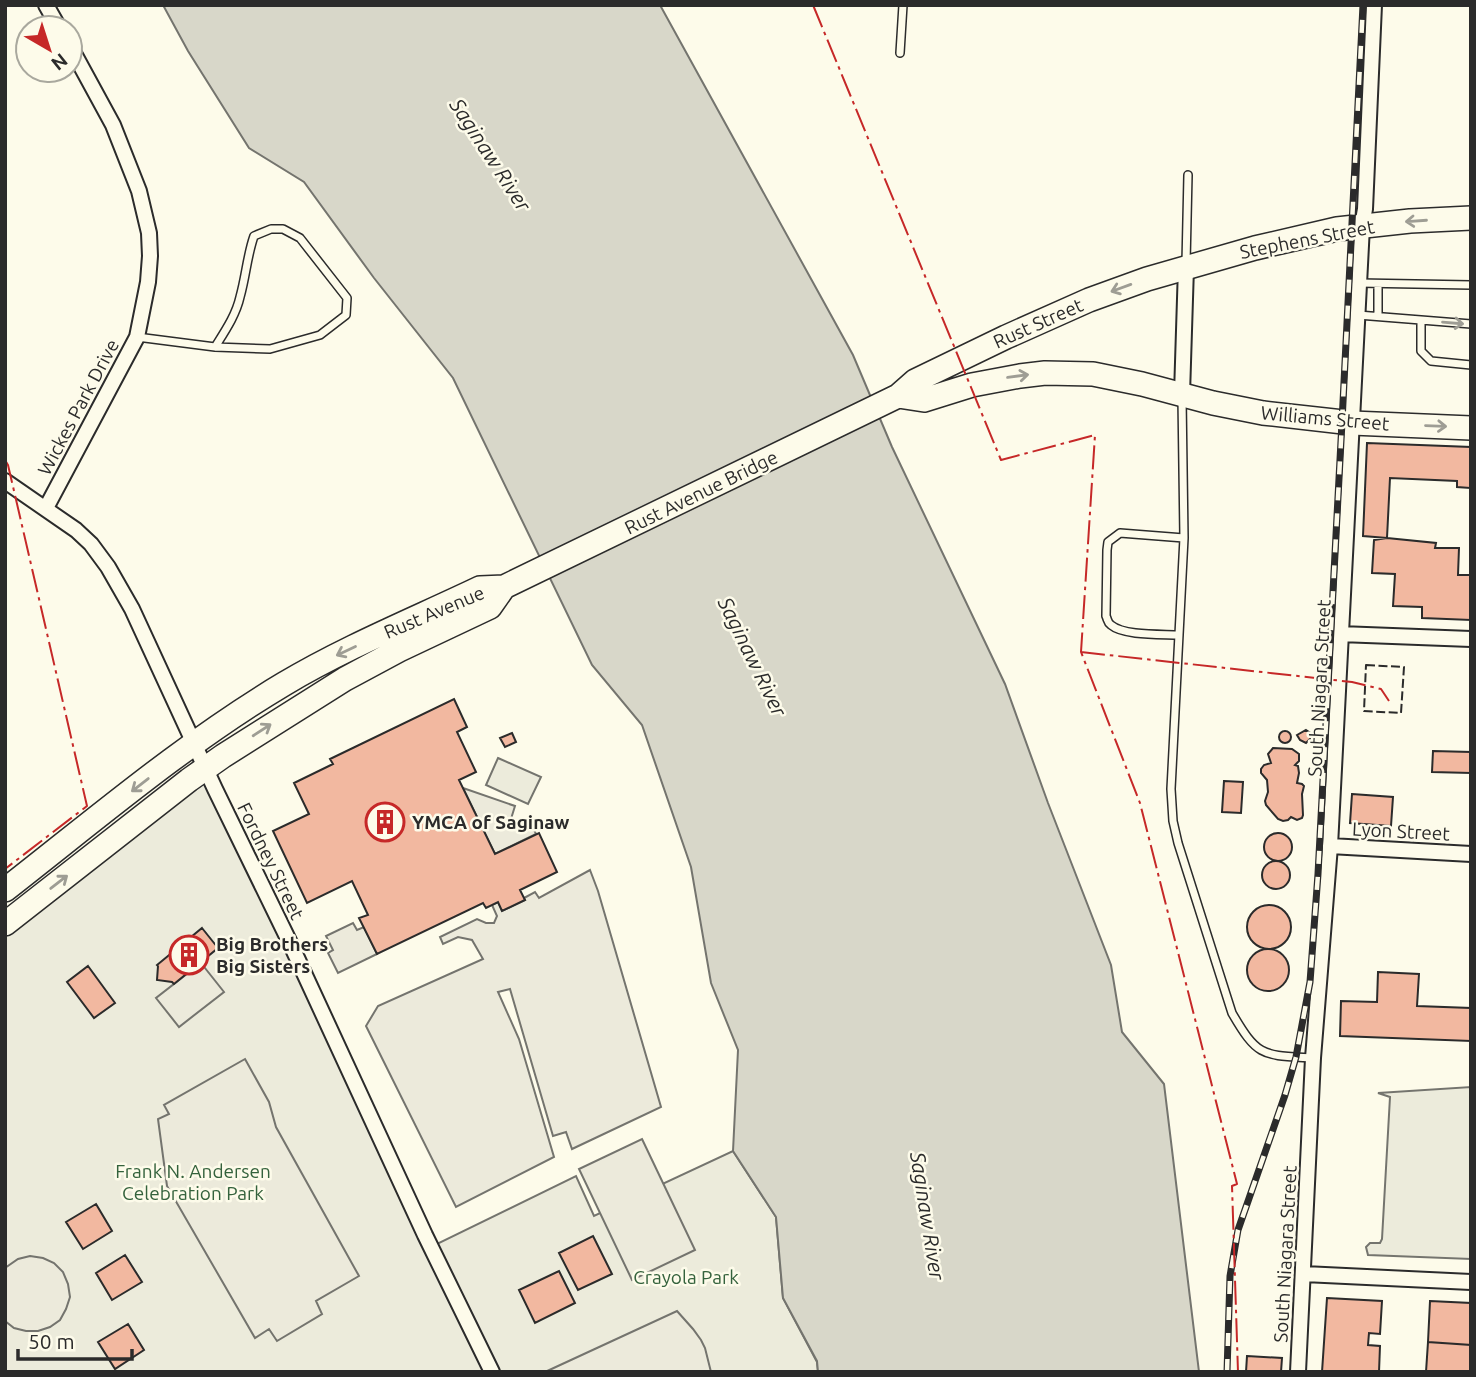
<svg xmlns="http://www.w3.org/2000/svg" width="1476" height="1377" font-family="Ubuntu,sans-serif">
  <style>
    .green { fill: #ecebdb; stroke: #74746e; stroke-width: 2 }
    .parking { fill: #eceadb; stroke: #74746e; stroke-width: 2 }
    .water { fill: #d8d7c9; stroke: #74746e; stroke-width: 2 }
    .building { fill: #f2b8a0; stroke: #2b2b2b; stroke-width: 2 }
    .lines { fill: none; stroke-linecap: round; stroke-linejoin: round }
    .service-casing { stroke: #2b2b2b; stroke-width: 10 }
    .minor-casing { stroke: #2b2b2b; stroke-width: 18 }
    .trunk-casing { stroke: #2b2b2b; stroke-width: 26 }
    .service { stroke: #fdfbea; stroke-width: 7 }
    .minor { stroke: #fdfbea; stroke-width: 14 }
    .trunk { stroke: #fdfbea; stroke-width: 23 }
    .rail-casing { stroke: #2b2b2b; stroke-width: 7 }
    .rail { stroke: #fdfbea; stroke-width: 4.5; stroke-dasharray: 13; stroke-linecap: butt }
    .fence { stroke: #2b2b2b; stroke-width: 2; stroke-dasharray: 9 3.5; stroke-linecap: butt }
    .power { stroke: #c62828; stroke-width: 2; stroke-dasharray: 24 5 3.5 5; stroke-linecap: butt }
    .oneway { stroke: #9e9d94 }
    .labels { text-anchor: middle; stroke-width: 5; stroke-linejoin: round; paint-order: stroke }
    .street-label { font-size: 19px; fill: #2b2b2b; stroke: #fdfbea }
    .poi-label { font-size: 19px; font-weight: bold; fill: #2b2b2b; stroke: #fdfbea; text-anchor: start }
    .park-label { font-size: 19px; fill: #34623c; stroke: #fdfbea }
    .water-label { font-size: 21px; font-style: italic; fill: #2b2b2b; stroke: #fdfbea }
  </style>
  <rect width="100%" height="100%" fill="#fdfbea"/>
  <path class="green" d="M 498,758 L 541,777 L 528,804 L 486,785 Z
    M 206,768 L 431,1247 L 576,1176 L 594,1216 L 733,1151 L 776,1217 L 783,1298 L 817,1362 L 818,1372 L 5,1372 L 5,924 Z
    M 1471,1087 L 1471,1259 L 1368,1255 L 1366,1247 L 1370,1243 L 1380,1243 L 1382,1239 L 1390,1097 L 1378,1093 Z"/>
  <path class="parking" d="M 463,788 L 515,806 L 511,819 L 533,827 L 536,834 L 495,854 Z
    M 590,870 L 598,891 L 661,1107 L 572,1149 L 566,1132 L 553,1136 L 510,989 L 498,992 L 519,1039 L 554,1157 L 456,1207 L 366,1026 L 378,1006 L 483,959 L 472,940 L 458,937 L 443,944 L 440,937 L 477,919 L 486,923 L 494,923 L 497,916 L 492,905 L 498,902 L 502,911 L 525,900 L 524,898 L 535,892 L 539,898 Z
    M 353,923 L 357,930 L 364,927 L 377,954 L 338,973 L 328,953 L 333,950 L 326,936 Z
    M 201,963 L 224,992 L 179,1027 L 156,998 Z
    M 245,1059 L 269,1102 L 276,1127 L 359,1276 L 316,1301 L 322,1314 L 277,1341 L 269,1329 L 255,1338 L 167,1186 L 158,1119 L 169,1114 L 164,1105 Z
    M 642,1139 L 695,1250 L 632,1280 L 579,1169 Z
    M 30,1256 L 43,1258 L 54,1263 L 63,1272 L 68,1284 L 70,1297 L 66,1309 L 60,1320 L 50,1327 L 38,1331 L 26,1331 L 14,1328 L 5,1321 L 5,1268 L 18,1259 Z
    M 677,1311 L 693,1329 L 701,1340 L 705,1348 L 711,1372 L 545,1372 Z"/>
  <path class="water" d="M 163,5 L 660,5 L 853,355 L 892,447 L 1005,684 L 1048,803 L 1111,965 L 1122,1032 L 1164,1084 L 1199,1372 L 818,1372 L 817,1361 L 783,1298 L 776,1217 L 733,1151 L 738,1050 L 711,983 L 691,867 L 642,725 L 592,665 L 453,378 L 374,278 L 304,182 L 249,148 L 188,51 Z"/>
  <path class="building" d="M 1367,443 L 1471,447 L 1470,488 L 1457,487 L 1457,481 L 1390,478 L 1387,538 L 1363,536 Z
    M 1387,538 L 1436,543 L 1435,548 L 1459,548 L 1458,575 L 1471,575 L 1471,620 L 1422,618 L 1422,607 L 1393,606 L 1395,574 L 1372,573 L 1374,540 Z
    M 454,699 L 467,727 L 457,732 L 476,772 L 459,780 L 495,854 L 539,833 L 557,872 L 520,890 L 525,900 L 502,911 L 498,902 L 486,908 L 483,903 L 377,954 L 359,918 L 368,915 L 352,881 L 307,903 L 273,831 L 309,814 L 294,783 L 333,764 L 330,759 Z
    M 1306,730 L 1312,734 L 1313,736 L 1306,743 L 1300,740 L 1297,735 Z
    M1279 737a6 6 0 1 1 12 0a6 6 0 1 1-12 0Z
    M 512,733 L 516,742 L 505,747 L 500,738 Z
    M 1273,748 L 1292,749 L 1299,754 L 1299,761 L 1295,765 L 1298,766 L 1299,773 L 1297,783 L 1302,784 L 1304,786 L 1302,794 L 1303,815 L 1302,818 L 1297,820 L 1291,817 L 1288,820 L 1283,821 L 1278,819 L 1266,805 L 1265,801 L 1268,792 L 1267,780 L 1261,773 L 1261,769 L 1264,765 L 1271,763 L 1268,754 Z
    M 1433,751 L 1471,752 L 1471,773 L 1432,772 Z
    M 1224,781 L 1243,782 L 1241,813 L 1222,812 Z
    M 1352,794 L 1393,797 L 1391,826 L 1350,823 Z
    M1264 847a14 14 0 1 1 28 0a14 14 0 1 1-28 0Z
    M1262 875a14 14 0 1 1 28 0a14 14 0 1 1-28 0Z
    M1247 927a22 22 0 1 1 44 0a22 22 0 1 1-44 0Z
    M 202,928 L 218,948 L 174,984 L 172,982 L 157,980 L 158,966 L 157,965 Z
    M1247 970a21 21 0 1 1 42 0a21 21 0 1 1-42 0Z
    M 88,966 L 115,1003 L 94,1018 L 67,982 Z
    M 1378,972 L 1419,974 L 1417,1006 L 1471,1008 L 1471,1041 L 1340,1036 L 1341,1001 L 1377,1002 Z
    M 96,1204 L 112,1231 L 83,1249 L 66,1222 Z
    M 593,1236 L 612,1274 L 578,1290 L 559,1253 Z
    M 125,1255 L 142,1282 L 112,1300 L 96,1273 Z
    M 559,1271 L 575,1303 L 535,1323 L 519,1290 Z
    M 1327,1298 L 1382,1301 L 1380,1334 L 1369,1333 L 1368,1345 L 1380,1346 L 1379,1372 L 1322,1372 Z
    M 1430,1301 L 1471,1303 L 1471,1345 L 1428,1342 Z
    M 128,1324 L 144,1350 L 115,1369 L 98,1342 Z
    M 1428,1342 L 1471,1345 L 1470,1372 L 1426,1372 Z
    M 1247,1356 L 1282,1358 L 1281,1372 L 1246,1372 Z"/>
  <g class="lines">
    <defs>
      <path id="service" d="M 900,53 L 903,5
        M 1186,263 L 1188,175
        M 1359,283 L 1471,285
        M 1358,315 L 1421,320
        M 1378,316 L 1378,284
        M 1471,324 L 1421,320 L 1421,351 L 1431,361 L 1471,365
        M 137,337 L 215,347 L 270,349 L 320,335 L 346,315 L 347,298 L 300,238 L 283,229 L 271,229 L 254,236 C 247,256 246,276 240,297 C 236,315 225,331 215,347
        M 1182,398 L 1184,538 L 1171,789 L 1173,821 L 1178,843 L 1232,1013 C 1258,1058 1263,1055 1313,1058
        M 1179,635 C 1161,634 1124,636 1111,625 C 1107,622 1108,620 1106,616 L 1107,550 L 1108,542 L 1120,533 L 1184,538"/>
      <path id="minor" d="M 46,5 L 59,28
        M 1182,394 L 1186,267
        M 5,481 L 76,530 L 91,544 L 108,567 L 132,609 L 215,789 L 292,947 L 425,1235 L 492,1372
        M 46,508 L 137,337 L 148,282 L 150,256 L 149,233 L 139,191 L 113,125 L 70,46
        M 1340,634 L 1471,639
        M 1330,846 L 1471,854
        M 1304,1274 L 1471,1282
        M 1298,1372 L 1313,1058 L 1330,846 L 1362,226 L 1365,209 L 1374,5"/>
      <path id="trunk" d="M 898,396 L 924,400 L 972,385 L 1020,376 L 1045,373 L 1093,374 L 1142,384 L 1213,403 L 1263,413 L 1352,423 L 1471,428
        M 5,890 C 96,819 185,743 284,684 C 346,647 415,619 480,588 L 504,587 L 898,396 L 915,381 L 1006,337 L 1089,300 L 1147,279 L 1255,248 L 1337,229 L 1410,221 L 1471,218
        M 5,924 L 189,780 L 223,756 L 345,679 L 399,650 L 490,607 L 504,587"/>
    </defs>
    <use href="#service" class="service-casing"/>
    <use href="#minor" class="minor-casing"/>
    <use href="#trunk" class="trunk-casing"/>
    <use href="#service" class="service"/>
    <use href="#minor" class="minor"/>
    <use href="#trunk" class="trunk"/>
    <defs>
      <path id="rail" d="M 1227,1372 L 1230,1276 L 1238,1230 L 1285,1095 L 1296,1057 L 1310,982 L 1318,874 L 1342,422 L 1363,5"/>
    </defs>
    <use href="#rail" class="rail-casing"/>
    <use href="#rail" class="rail"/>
    <path class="fence" d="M 1366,665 L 1404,667 L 1401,713 L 1364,711 Z"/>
    <path class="power" d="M 813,5 L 1001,460 L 1095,435 L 1081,652 L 1140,803 L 1237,1184 L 1232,1186 L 1238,1372
      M 5,460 L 8,465 L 87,806 L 5,869
      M 1081,652 L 1352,682 L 1381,689 L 1389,701"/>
  </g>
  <defs><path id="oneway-shaft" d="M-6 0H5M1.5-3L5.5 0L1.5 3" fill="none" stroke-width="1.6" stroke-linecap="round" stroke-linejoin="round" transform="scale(1.75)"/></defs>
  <g class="oneway">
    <use href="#oneway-shaft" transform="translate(1416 221) rotate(176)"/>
    <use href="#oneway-shaft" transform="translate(1121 288) rotate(160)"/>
    <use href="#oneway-shaft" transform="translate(1453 323) rotate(5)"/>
    <use href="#oneway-shaft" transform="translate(1018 376) rotate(-8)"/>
    <use href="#oneway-shaft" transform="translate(1436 426) rotate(2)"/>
    <use href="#oneway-shaft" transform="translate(346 651) rotate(155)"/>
    <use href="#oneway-shaft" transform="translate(262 730) rotate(-33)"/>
    <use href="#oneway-shaft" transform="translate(140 785) rotate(142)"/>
    <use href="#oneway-shaft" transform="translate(59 882) rotate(-38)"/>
  </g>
  <defs>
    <symbol id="building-ring" viewBox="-11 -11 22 22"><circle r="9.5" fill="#fdfbea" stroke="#c62828" stroke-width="1.5"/><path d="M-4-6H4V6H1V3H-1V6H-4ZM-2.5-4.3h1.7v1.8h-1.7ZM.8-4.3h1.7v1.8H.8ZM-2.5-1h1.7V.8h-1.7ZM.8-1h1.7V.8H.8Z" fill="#c62828"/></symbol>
  </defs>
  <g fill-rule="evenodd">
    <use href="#building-ring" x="363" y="800" width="44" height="44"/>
    <use href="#building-ring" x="167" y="933" width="44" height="44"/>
  </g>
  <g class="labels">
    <g class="street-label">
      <text transform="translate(1307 239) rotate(-11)" y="7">Stephens Street</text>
      <text transform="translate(1038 323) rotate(-24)" y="7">Rust Street</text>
      <text transform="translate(78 407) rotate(-62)" y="7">Wickes Park Drive</text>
      <text transform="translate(1325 418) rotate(5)" y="7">Williams Street</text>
      <text transform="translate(701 492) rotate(-26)" y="7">Rust Avenue Bridge</text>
      <text transform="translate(434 612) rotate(-23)" y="7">Rust Avenue</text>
      <text transform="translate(1319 688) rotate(-87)" y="7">South Niagara Street</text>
      <text transform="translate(1401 831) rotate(3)" y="7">Lyon Street</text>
      <text transform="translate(271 861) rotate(64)" y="7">Fordney Street</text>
      <text transform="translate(1285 1254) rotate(-87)" y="7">South Niagara Street</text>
    </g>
    <g class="poi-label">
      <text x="412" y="829">YMCA of Saginaw</text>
      <text x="216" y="951">Big Brothers<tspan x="216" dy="22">Big Sisters</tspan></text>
    </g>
    <g class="park-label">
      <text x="193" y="1178">Frank N. Andersen<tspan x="193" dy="22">Celebration Park</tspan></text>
      <text x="686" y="1284">Crayola Park</text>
    </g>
    <g class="water-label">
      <text transform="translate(490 155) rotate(57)" y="7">Saginaw River</text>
      <text transform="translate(752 657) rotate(64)" y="7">Saginaw River</text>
      <text transform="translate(927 1216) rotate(81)" y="7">Saginaw River</text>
    </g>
  </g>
  <rect width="1476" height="1377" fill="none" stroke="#2b2b2b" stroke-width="14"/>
  <g transform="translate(49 49) rotate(141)"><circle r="33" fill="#fdfbea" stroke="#a9a89e" stroke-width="2"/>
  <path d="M0-5L12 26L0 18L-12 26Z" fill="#c62828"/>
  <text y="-10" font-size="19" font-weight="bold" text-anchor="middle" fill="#2b2b2b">N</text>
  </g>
  <path d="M18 1349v10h114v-10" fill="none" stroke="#2b2b2b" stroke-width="3.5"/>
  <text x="28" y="1349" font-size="21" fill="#2b2b2b" stroke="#fdfbea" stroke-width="5" paint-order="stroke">50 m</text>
</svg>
